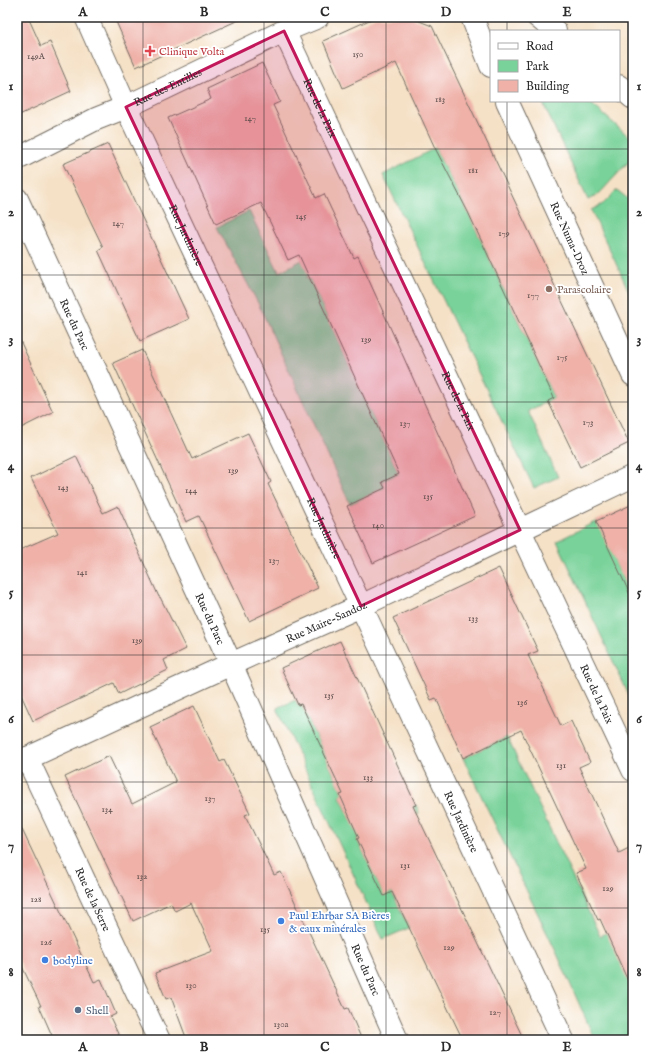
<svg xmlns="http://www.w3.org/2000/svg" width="650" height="1057" font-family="'IM FELL English',serif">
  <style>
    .green { fill: #78d299; stroke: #527e62 }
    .building { fill: #efb1a8 }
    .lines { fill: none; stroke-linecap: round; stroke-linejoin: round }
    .minor-casing { stroke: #726b61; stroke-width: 24 }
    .major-casing { stroke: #726b61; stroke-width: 24 }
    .minor { stroke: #fff; stroke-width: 22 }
    .major { stroke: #fff; stroke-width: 22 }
    .marked { fill: #c2185b; fill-opacity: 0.2; stroke: #c2185b; stroke-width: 3; stroke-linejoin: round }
    .grid { fill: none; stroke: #2b2b2b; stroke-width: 1; stroke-opacity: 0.55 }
    .health-dot { fill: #e0444e; stroke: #fff; stroke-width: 1.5 }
    .education-dot { fill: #8d6e63; stroke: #fff; stroke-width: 1.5 }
    .shop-dot { fill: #3f7fe0; stroke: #fff; stroke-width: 1.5 }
    .service-dot { fill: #5c6f8a; stroke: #fff; stroke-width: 1.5 }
    .labels { text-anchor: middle; stroke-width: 3.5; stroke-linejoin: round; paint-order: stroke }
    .number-label { font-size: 9px; fill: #5c4c4a }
    .health-label { font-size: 11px; fill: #be3a42; stroke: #fff; text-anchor: start }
    .street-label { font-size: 11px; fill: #2b2b2b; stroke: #fff }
    .education-label { font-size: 11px; fill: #785e54; stroke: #fff; text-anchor: start }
    .shop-label { font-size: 11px; fill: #366cbe; stroke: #fff; text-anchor: start }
    .service-label { font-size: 11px; fill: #4e5e75; stroke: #fff; text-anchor: start }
    .neatline { fill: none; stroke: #2b2b2b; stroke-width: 1.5 }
    .grid-label { font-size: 13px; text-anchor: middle; font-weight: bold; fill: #2b2b2b }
  </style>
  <rect width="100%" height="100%" fill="#fff"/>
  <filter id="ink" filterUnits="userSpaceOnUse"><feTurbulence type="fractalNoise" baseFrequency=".025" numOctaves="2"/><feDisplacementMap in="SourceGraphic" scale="8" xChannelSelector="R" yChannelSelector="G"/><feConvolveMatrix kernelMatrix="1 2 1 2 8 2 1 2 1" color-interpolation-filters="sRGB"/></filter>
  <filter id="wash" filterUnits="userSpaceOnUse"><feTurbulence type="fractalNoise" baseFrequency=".012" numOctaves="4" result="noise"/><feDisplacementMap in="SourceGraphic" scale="16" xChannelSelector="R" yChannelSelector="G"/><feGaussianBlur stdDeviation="0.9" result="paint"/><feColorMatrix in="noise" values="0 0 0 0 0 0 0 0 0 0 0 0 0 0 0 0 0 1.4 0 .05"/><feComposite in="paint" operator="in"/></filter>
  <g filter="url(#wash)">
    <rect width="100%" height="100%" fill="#f5e1c6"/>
    <path class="green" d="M 542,101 L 588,101 L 633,140 L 633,157 L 599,194 L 588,200 Z
      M 435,148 L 468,212 L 554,398 L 528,411 L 558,477 L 534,488 L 383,175 Z
      M 617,190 L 633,203 L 633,300 L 591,210 L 603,204 Z
      M 249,211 L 279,272 L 343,239 L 353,256 L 306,277 L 307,280 L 310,279 L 399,474 L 382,481 L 385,488 L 350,504 L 258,303 L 217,227 Z
      M 597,521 L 633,601 L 633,704 L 557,541 Z
      M 296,700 L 298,705 L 301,704 L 343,794 L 340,796 L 357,832 L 416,805 L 419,813 L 407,818 L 406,816 L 357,839 L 384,895 L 392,892 L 409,928 L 383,939 L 277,708 Z
      M 507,737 L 600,936 L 633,921 L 633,1040 L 595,1040 L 558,956 L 463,758 Z"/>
    <g id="blocks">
      <path class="building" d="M 17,17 L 28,17 L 41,46 L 50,42 L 71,91 L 17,116 Z
        M 114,17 L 245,17 L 136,67 Z
        M 376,17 L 409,17 L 432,26 L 629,443 L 580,467 L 548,401 L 554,398 L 526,337 L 468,212 L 435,148 L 396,63 L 343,88 L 323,41 Z
        M 262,63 L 280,102 L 273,105 L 316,198 L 324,194 L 354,258 L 358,256 L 475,516 L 373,563 L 347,506 L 385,488 L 382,482 L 399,474 L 299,255 L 288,260 L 261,203 L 216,224 L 168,118 L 211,99 L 207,89 Z
        M 108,144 L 189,319 L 140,341 L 98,250 L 103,247 L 63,164 Z
        M 17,334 L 53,412 L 17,430 Z
        M 142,350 L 192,459 L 248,433 L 271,482 L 268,484 L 318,588 L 249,621 L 199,516 L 186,522 L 113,363 Z
        M 76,456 L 103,513 L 118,506 L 159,597 L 160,597 L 186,649 L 164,660 L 168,670 L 119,694 L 114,683 L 33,721 L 17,686 L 17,551 L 58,533 L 31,478 Z
        M 633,504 L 633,601 L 596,521 Z
        M 499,568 L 538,651 L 528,655 L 561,726 L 571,721 L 590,762 L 579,767 L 619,853 L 633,846 L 633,992 L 600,919 L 598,920 L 576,873 L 586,869 L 521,730 L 463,758 L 436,698 L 431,700 L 393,618 Z
        M 340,641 L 416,805 L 413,806 L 524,1040 L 463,1040 L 392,892 L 384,896 L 357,839 L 359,838 L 340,795 L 343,794 L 301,704 L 298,705 L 281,668 Z
        M 194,706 L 220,762 L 224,760 L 250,813 L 245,815 L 274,875 L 281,872 L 345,1009 L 348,1008 L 362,1040 L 187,1040 L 171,997 L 166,999 L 155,973 L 213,951 L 191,903 L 175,911 L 171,903 L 133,921 L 65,777 L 109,756 L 132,804 L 176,782 L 150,727 Z
        M 17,819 L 94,982 L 101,979 L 116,1014 L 110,1017 L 121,1040 L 54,1040 L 39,1006 L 41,1006 L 17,956 Z"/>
    </g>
  </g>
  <g filter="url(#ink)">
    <use href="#blocks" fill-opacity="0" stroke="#726b61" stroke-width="1"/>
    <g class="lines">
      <defs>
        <g id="minor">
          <path id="s1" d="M 86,17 L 126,107 L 361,606 L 563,1040"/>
          <path d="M 538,17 L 555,31"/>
          <path id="s2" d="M 284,31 L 633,770"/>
          <path d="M 619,86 L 633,98"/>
          <path id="s3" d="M 17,159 L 96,119 L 126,107 L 284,31 L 318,17"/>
          <path id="s4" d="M 17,199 L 231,664 L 397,1040"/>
          <path id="s5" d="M 27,758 L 159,1040"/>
          <path id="s6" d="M 17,763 L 231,664 L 361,606 L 633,476"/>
        </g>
        <g id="major">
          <path d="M 472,17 L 491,66"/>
          <path id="s7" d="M 507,101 L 633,375"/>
        </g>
      </defs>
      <use href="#minor" class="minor-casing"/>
      <use href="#major" class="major-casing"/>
      <use href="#minor" class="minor"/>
      <use href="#major" class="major"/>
    </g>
  </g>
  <path class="marked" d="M 284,31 L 520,530 L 361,606 L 126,107 Z"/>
  <path class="grid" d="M 143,17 L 143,1040M 264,17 L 264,1040M 386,17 L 386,1040M 507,17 L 507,31M 507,101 L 507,1040M 17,149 L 633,149M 17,275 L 633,275M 17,402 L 633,402M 17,528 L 633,528M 17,655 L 633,655M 17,782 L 633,782M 17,908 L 633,908"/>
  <path class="health-dot" d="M148 45h4v4h4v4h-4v4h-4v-4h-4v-4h4z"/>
  <circle class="education-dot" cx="549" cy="289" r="4"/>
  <g class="shop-dot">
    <circle cx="281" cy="921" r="4"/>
    <circle cx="45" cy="960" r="4"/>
  </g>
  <circle class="service-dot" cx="78" cy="1010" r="4"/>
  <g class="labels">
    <g class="number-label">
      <text x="358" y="57">150</text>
      <text x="36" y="59">149A</text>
      <text x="440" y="102">183</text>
      <text x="250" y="121">147</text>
      <text x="473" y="173">181</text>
      <text x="301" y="219">145</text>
      <text x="118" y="226">147</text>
      <text x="504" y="236">179</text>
      <text x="533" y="298">177</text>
      <text x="366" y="342">139</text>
      <text x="562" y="360">175</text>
      <text x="588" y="425">173</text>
      <text x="405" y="426">137</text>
      <text x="233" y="473">139</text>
      <text x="63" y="490">143</text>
      <text x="191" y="493">144</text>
      <text x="428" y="499">135</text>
      <text x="378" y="528">140</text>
      <text x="274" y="563">137</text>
      <text x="82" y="575">141</text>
      <text x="473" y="621">133</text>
      <text x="137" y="643">139</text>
      <text x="329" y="698">135</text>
      <text x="522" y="705">136</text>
      <text x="561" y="768">131</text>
      <text x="368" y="780">133</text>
      <text x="210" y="801">137</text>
      <text x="107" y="812">134</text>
      <text x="405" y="868">131</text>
      <text x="142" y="879">132</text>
      <text x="608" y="891">129</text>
      <text x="36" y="902">128</text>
      <text x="265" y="932">135</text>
      <text x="46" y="945">126</text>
      <text x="449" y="950">129</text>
      <text x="191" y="988">130</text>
      <text x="495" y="1015">127</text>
      <text x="281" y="1027">130a</text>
    </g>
    <g class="health-label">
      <text x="159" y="55">Clinique Volta</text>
    </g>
    <g class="street-label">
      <text dy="4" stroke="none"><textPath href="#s3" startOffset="167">Rue des Entilles</textPath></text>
      <text dy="4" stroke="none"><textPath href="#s2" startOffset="85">Rue de la Paix</textPath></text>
      <text dy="4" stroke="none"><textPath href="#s1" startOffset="240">Rue Jardinière</textPath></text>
      <text dy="4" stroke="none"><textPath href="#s7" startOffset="151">Rue Numa-Droz</textPath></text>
      <text dy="4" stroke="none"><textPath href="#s4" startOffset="138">Rue du Parc</textPath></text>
      <text dy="4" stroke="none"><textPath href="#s2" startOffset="409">Rue de la Paix</textPath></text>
      <text dy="4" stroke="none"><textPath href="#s1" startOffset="564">Rue Jardinière</textPath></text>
      <text dy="4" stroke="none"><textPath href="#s4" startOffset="462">Rue du Parc</textPath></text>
      <text dy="4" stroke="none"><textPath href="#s6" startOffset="340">Rue Maire-Sandoz</textPath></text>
      <text dy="4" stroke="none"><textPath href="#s2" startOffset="733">Rue de la Paix</textPath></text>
      <text dy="4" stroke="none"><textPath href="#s1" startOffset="888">Rue Jardinière</textPath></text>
      <text dy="4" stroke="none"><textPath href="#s5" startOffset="156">Rue de la Serre</textPath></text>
      <text dy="4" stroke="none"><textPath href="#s4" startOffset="846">Rue du Parc</textPath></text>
    </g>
    <g class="education-label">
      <text x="557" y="293">Parascolaire</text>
    </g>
    <g class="shop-label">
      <text x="289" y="919">Paul Ehrbar SA Bières<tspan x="289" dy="13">&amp; eaux minérales</tspan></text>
      <text x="53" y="964">bodyline</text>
    </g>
    <g class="service-label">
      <text x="86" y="1014">Shell</text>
    </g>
  </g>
  <rect width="650" height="1057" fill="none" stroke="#fff" stroke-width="44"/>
  <rect x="490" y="30" width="130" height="72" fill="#ffffff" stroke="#aaaaaa"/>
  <rect x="498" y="43" width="20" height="6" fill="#ffffff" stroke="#aaaaaa"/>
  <text x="526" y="50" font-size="12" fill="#2b2b2b">Road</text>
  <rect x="498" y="60" width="20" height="12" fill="#78d299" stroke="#aaaaaa"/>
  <text x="526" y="70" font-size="12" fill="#2b2b2b">Park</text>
  <rect x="498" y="80" width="20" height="12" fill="#efb1a8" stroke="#aaaaaa"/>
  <text x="526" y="90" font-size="12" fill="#2b2b2b">Building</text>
  <rect x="22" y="22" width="606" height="1013" class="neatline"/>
  <g class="grid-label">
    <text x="83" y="16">A</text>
    <text x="204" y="16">B</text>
    <text x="325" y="16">C</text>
    <text x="446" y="16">D</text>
    <text x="567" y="16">E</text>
    <text x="11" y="90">1</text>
    <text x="639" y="90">1</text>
    <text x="11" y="216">2</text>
    <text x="639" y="216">2</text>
    <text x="11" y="343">3</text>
    <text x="639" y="343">3</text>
    <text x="11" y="470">4</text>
    <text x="639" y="470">4</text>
    <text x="11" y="596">5</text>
    <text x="639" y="596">5</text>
    <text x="11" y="723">6</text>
    <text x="639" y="723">6</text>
    <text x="11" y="850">7</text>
    <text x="639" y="850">7</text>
    <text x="11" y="976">8</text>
    <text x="639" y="976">8</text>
    <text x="83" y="1051">A</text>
    <text x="204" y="1051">B</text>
    <text x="325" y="1051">C</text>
    <text x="446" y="1051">D</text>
    <text x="567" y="1051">E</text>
  </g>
</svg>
